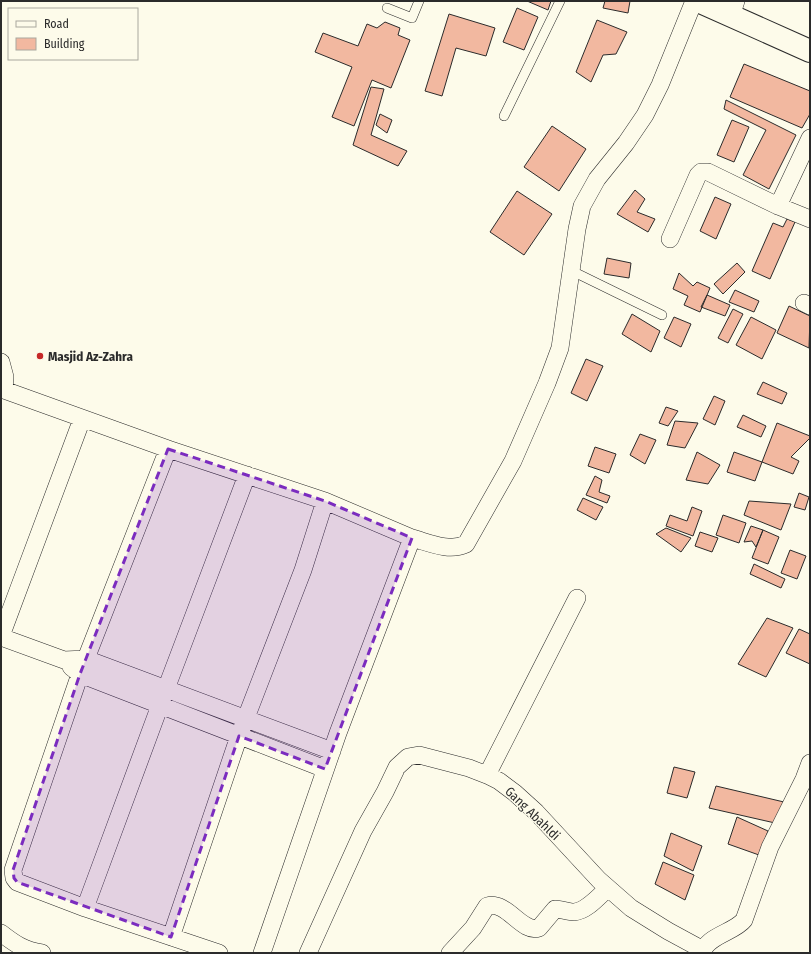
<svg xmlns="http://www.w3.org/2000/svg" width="811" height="954" font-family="'Fira Sans Condensed',sans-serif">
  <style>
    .building { fill: #f2b8a0; stroke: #2b2b2b }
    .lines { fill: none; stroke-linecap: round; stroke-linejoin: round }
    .lane-casing { stroke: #2b2b2b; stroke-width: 10 }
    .street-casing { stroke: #2b2b2b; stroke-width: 18 }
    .secondary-casing { stroke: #2b2b2b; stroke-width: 24 }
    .lane { stroke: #fdfbea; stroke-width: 9 }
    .street { stroke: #fdfbea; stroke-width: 17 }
    .secondary { stroke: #fdfbea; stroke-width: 22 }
    .marked { fill: #7b2cbf; fill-opacity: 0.2; stroke: #7b2cbf; stroke-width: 3; stroke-dasharray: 8 5; stroke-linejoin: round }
    .poi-dot { fill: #c62828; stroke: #fdfbea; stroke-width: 1.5 }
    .labels { text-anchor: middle; stroke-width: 3; stroke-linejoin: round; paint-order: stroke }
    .poi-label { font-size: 13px; font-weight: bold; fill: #2b2b2b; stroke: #fdfbea; text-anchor: start }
    .street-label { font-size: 13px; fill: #2b2b2b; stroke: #fdfbea }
  </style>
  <rect width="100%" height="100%" fill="#fdfbea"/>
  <path class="building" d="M 527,1 L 551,1 L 548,10 Z
    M 605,1 L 630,1 L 628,13 L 603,8 Z
    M 517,8 L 538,17 L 524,50 L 503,42 Z
    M 449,14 L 495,28 L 486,56 L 456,48 L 442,96 L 425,91 Z
    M 597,20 L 627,32 L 616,54 L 603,55 L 591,82 L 576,72 Z
    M 385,22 L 400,28 L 398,35 L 410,40 L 391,88 L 372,80 L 354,126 L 332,117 L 352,67 L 315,52 L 323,33 L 358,46 L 367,24 L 377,28 Z
    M 744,64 L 810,91 L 810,114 L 802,128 L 730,97 Z
    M 371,87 L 384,89 L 371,135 L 407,151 L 398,166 L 353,145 Z
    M 726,100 L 796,135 L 769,189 L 743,175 L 766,130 L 724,109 Z
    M 380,114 L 392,120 L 387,133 L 376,125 Z
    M 732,120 L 749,127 L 734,162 L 717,155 Z
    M 552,126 L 586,149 L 559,191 L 524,167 Z
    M 635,190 L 645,199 L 637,212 L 655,219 L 648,232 L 617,214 Z
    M 517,191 L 552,214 L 524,255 L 490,232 Z
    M 715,197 L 731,204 L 716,239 L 700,231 Z
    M 787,219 L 795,222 L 770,279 L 752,271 L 773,223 L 783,227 Z
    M 607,258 L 631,263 L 629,278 L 604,274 Z
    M 737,263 L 745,272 L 723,294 L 714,284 Z
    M 679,273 L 693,286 L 697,282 L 710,288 L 700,312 L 684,305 L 688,296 L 673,289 Z
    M 735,290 L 759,301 L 754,312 L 729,302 Z
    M 707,295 L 730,305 L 725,316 L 701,307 Z
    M 789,306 L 810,316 L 809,348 L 777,333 Z
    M 733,309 L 743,314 L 728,343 L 718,338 Z
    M 632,314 L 660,331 L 651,352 L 622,334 Z
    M 674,317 L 691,324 L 681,347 L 664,338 Z
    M 751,317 L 776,330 L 762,359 L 736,345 Z
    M 586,359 L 603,366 L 587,401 L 571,393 Z
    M 763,382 L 787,393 L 782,404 L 757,394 Z
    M 714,396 L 725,401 L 715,425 L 703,419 Z
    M 666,407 L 678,411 L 668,426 L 659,423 Z
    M 743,415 L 766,426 L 761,437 L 737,427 Z
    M 675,421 L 698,423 L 685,448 L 667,445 Z
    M 777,423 L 810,436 L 810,438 L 791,457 L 799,461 L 793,474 L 762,462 Z
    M 640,434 L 656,440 L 645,464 L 630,455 Z
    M 595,447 L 616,454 L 609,473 L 588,466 Z
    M 697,452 L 720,465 L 708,484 L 686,480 Z
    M 734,452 L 762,462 L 755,481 L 727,472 Z
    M 595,476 L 602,480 L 599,492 L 610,496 L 607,503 L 586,495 Z
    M 799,493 L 809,497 L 805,510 L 794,507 Z
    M 583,498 L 603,507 L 596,520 L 577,510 Z
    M 749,501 L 791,504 L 781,530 L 744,515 Z
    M 692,507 L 702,511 L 693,536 L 666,526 L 670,515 L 687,521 Z
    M 723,515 L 746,523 L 739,543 L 716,535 Z
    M 751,526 L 763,530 L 756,547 L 752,541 L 744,542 Z
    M 666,528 L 691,538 L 681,552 L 656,534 Z
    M 763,530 L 779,537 L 768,564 L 752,558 Z
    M 700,532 L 718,538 L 712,552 L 695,546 Z
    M 790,550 L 806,556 L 797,579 L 781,573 Z
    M 754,564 L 785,579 L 781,588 L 750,574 Z
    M 767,618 L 793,628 L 766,677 L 738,664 Z
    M 799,629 L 810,634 L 810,664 L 786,653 Z
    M 674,767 L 695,772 L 687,798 L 667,793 Z
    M 716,786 L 784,802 L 775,823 L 709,808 Z
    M 737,817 L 768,831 L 759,855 L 728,844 Z
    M 671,833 L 702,846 L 693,871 L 664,856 Z
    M 663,862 L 694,875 L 685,900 L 655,884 Z"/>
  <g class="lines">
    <defs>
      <path id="lane" d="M 387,8 L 412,18 L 419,1
        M 504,116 L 560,1
        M 572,271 L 662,315"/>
      <path id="street" d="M 731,16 L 736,1
        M 778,206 L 810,138
        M 670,239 L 698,175 L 701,172 L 708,172 L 778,206 L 810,219
        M 804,303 L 810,306
        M 1,362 L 5,377 L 4,390 L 168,449 L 325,501 L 412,538
        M 168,449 L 80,674 L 13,870 L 14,878 L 17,882 L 85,908 L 219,953
        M 1,636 L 82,419
        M 1,637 L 64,660 L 86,659 L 332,751
        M 71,667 L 80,674 L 325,769
        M 487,775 L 577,598
        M 85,908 L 166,689 L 247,475
        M 1,933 C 15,944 24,950 42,953
        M 171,937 L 239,736 L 303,570 L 325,501
        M 262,953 L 338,733 L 412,538 C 430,543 449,552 466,544 L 513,461 L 547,383 L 560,348 L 577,229 L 582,206 L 597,179 L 626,143 L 645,115 L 660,85 L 694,1
        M 308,953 L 363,831 L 385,792 L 397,767 L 408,757 L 419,755 L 469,768 L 487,775 L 499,781 L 515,793 L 536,812 L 599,880 L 631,908 L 668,931 L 703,950
        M 450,953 L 473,928 L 487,906 C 507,900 522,934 539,928 L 555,909 C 561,909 568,912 574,912 C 587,911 599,896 608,888
        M 703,953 C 704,937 735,932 744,920 L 770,847 L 804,779 L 810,763"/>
      <path id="secondary" d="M 698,1 L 810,51"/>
    </defs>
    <use href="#lane" class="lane-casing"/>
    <use href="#street" class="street-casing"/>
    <use href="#secondary" class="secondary-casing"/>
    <use href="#lane" class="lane"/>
    <use href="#street" class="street"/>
    <use href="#secondary" class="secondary"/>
  </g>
  <path class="marked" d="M 168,449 L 325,501 L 412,538 L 325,769 L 239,736 L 171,937 L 17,882 L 14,878 L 13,870 L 80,674 Z"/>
  <circle class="poi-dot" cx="40" cy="356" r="4"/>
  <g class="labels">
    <g class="poi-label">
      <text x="48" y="361">Masjid Az-Zahra</text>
    </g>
    <g class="street-label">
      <text transform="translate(533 813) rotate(44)" y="5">Gang Abahldi</text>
    </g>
  </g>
  <rect width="811" height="954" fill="none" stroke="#2b2b2b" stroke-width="4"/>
  <rect x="8" y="8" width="130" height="52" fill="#fdfbea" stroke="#a9a89e"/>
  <rect x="16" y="21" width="20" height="6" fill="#fdfbea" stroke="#a9a89e"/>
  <text x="44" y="28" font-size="12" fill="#2b2b2b">Road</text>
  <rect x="16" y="38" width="20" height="12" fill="#f2b8a0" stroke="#a9a89e"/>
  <text x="44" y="48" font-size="12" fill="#2b2b2b">Building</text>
</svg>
